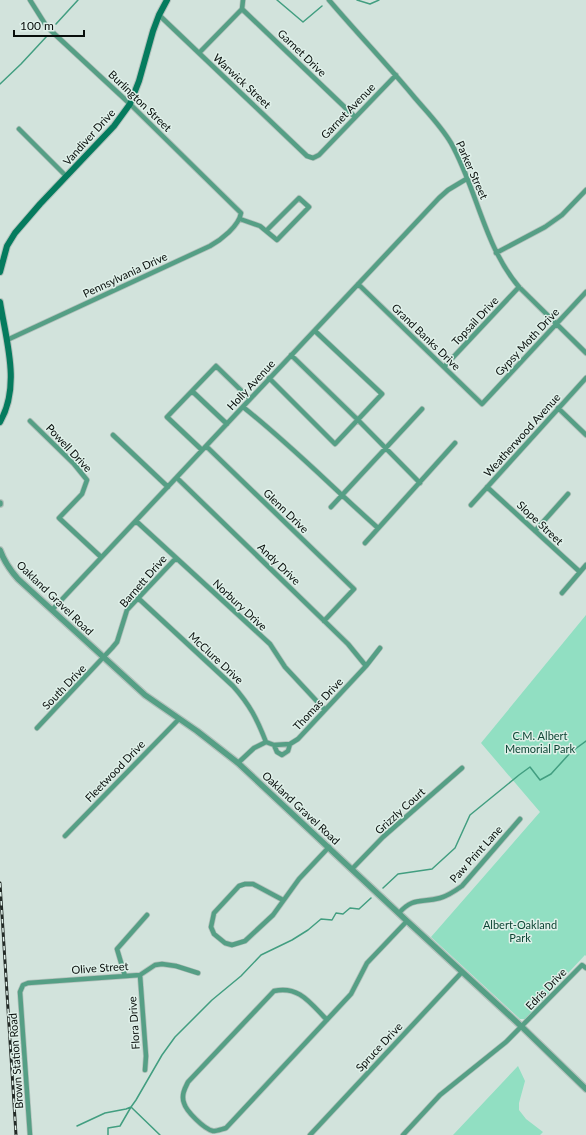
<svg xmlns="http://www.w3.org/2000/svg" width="586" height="1135" font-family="Lato,sans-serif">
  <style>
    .green { fill: #91dfc2 }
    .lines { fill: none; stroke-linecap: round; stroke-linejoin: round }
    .stream { stroke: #429e80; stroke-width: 1.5 }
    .minor-casing { stroke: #b2c1bb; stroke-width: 6 }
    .tertiary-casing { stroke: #b2c1bb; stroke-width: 8 }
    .secondary-casing { stroke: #b2c1bb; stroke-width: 8 }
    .minor { stroke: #559f85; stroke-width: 4.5 }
    .tertiary { stroke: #559f85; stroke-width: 5.5 }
    .secondary { stroke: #057b5e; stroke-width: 6 }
    .rail-casing { stroke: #222a26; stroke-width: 3 }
    .rail { stroke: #dff0e9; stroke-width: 1.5; stroke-dasharray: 4.5; stroke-linecap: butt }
    .labels { text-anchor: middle; stroke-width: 3; stroke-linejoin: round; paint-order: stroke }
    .street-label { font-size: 11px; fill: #080e0b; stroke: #dff0e9 }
    .park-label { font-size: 11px; fill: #0d4534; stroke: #dff0e9 }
  </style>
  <rect width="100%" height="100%" fill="#d2e3dc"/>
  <path class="green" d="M 586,615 L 586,956 L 585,955 L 525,1019 L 520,1019 L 431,937 L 540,812 L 481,743 Z
    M 518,1066 L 525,1081 L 519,1103 L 519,1110 L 526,1119 L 543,1132 L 540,1135 L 453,1135 Z"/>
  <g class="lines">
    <path class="stream" d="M 277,0 L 303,22 L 322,6
      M 357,0 L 370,4 L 379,0
      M 56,24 L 78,0
      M 0,84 L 21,64 L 47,36
      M 383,888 L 398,874 L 432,869 L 455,848 L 470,815 L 519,775 L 530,767 L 540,780 L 551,774 L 571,752 L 586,741
      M 77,1126 L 105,1113 L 126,1109 L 131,1107 L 136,1100 L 162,1055 L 175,1037 L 212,1000 L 241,976 L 261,955 L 292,940 L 308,930 L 321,919 L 332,920 L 336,913 L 343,914 L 350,908 L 359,909 L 371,898
      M 108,1135 L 108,1128 L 120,1126 L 131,1107 L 160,1135"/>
    <defs>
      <path id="minor" d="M 243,0 L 242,9 L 355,117
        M 329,0 C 357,33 387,64 415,98 C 427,112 441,126 451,143 C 477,189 484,246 519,287 L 586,353
        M 159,15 L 307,156 L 313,158 L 319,155 L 396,75
        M 199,53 L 242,9
        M 19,129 L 66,176
        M 240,219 L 260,226 L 277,240 L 309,207 L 299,198 L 266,231
        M 496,253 L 545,227 L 562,215 L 586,190
        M 358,284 L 482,404 L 586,292
        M 7,340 L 210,246 C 221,240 239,226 241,213 L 130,104 L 47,27 L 30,0
        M 291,355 L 358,420 L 420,483
        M 444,367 L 519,287
        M 269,378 L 335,444 L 382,394 L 315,331
        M 192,391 L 227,424
        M 243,407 C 290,444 333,488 378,528
        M 558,408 L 586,435
        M 30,421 L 74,464 L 87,480 L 82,494 L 59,518 L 101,557
        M 113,435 L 168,487
        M 206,446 L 354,589 L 324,621
        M 202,450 L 167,417 L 216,366 L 250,399
        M 177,478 L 348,644 L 366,666
        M 487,487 L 580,572
        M 471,505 L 586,378
        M 331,507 L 422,409
        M 136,521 L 270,644 L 285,667 L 325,710
        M 535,531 L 568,494
        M 365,543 L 455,443
        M 562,593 L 586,565
        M 138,598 L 233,686 C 250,705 257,719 266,742
        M 52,610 L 439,198 L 448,190 L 468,178
        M 37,728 L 112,648 L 117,642 L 127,610 L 176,558
        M 274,745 L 277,752 L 282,755 L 288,751 L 290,744
        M 238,763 L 254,748 L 266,742 L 274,745 L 290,744 L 298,739 L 366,666 L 380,648
        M 65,836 L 179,719
        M 352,869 L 383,837 L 462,768
        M 283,900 L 253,884 L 245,884 L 239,886 L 214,913 L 211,927 L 214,934 L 225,943 L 232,945 L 245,941 L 273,915 L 299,879 L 329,847
        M 399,913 C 413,897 421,903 440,898 C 448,896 455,891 462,886 L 520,819
        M 140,975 L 146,1056 L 145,1070
        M 125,976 L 117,949 L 147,915
        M 327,1020 C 311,1004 299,985 274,991 L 188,1082 C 185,1088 181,1095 184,1103 C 186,1111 204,1129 213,1131 C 217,1131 222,1129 226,1128 L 351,994 L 367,963 L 407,921
        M 30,1135 L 20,992 L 23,985 L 28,983 L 140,975 L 155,965 L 162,964 L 176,966 L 198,973
        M 310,1135 L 462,972
        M 403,1135 L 440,1095 L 506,1042 L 582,965 L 586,968"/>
      <path id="tertiary" d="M 0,503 L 0,504
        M 0,550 C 4,561 10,570 18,579 L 145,695 L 197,731 L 238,763 L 407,921 L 522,1027 L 586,1089"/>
      <path id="secondary" d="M 0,272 L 7,246 L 15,233 L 40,204 L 114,126 L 130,104 L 139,81 L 153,31 L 159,15 L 167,0
        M 0,302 C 6,340 21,386 0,422"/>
    </defs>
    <use href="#minor" class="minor-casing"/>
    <use href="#tertiary" class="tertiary-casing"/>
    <use href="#secondary" class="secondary-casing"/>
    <use href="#minor" class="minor"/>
    <use href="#tertiary" class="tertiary"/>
    <use href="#secondary" class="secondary"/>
    <defs>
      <path id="rail" d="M 0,883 L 16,1135"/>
    </defs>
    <use href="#rail" class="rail-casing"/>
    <use href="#rail" class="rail"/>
  </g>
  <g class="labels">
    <g class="street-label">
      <text transform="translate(302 53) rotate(44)" y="4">Garnet Drive</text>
      <text transform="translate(242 81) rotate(43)" y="4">Warwick Street</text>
      <text transform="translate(140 101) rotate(44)" y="4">Burlington Street</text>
      <text transform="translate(348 111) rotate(-46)" y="4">Garnet Avenue</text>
      <text transform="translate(89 137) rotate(-48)" y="4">Vandiver Drive</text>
      <text transform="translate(472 170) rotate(66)" y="4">Parker Street</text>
      <text transform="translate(125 275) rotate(-25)" y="4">Pennsylvania Drive</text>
      <text transform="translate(475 321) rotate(-47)" y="4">Topsail Drive</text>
      <text transform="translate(426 337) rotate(44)" y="4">Grand Banks Drive</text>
      <text transform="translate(527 342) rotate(-47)" y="4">Gypsy Moth Drive</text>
      <text transform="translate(251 385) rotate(-47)" y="4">Holly Avenue</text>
      <text transform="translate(522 435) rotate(-48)" y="4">Weatherwood Avenue</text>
      <text transform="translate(69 448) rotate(47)" y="4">Powell Drive</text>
      <text transform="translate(286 511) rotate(44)" y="4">Glenn Drive</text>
      <text transform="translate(540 523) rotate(43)" y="4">Slope Street</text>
      <text transform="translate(279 564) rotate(44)" y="4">Andy Drive</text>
      <text transform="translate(143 581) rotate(-49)" y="4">Barnett Drive</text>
      <text transform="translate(55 598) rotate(44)" y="4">Oakland Gravel Road</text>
      <text transform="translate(240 605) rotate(43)" y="4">Norbury Drive</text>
      <text transform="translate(216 658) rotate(43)" y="4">McClure Drive</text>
      <text transform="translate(64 687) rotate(-46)" y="4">South Drive</text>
      <text transform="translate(318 704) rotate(-47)" y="4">Thomas Drive</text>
      <text transform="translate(115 771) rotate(-46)" y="4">Fleetwood Drive</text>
      <text transform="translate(301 808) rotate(43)" y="4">Oakland Gravel Road</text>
      <text transform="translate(400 811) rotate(-42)" y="4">Grizzly Court</text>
      <text transform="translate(476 854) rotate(-48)" y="4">Paw Print Lane</text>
      <text transform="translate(100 968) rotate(-4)" y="4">Olive Street</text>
      <text transform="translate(546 989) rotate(-46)" y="4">Edris Drive</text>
      <text transform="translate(134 1023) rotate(-94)" y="4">Flora Drive</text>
      <text transform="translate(379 1047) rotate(-47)" y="4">Spruce Drive</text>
      <text transform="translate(16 1061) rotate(-94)" y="4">Brown Station Road</text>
    </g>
    <g class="park-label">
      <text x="540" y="740">C.M. Albert<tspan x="540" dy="13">Memorial Park</tspan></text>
      <text x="520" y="929">Albert-Oakland<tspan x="520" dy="13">Park</tspan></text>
    </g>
  </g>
  <path d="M14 30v6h70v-6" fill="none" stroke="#080e0b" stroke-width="2"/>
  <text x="20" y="30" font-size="12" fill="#080e0b" stroke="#dff0e9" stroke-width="3" paint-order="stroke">100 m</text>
</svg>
